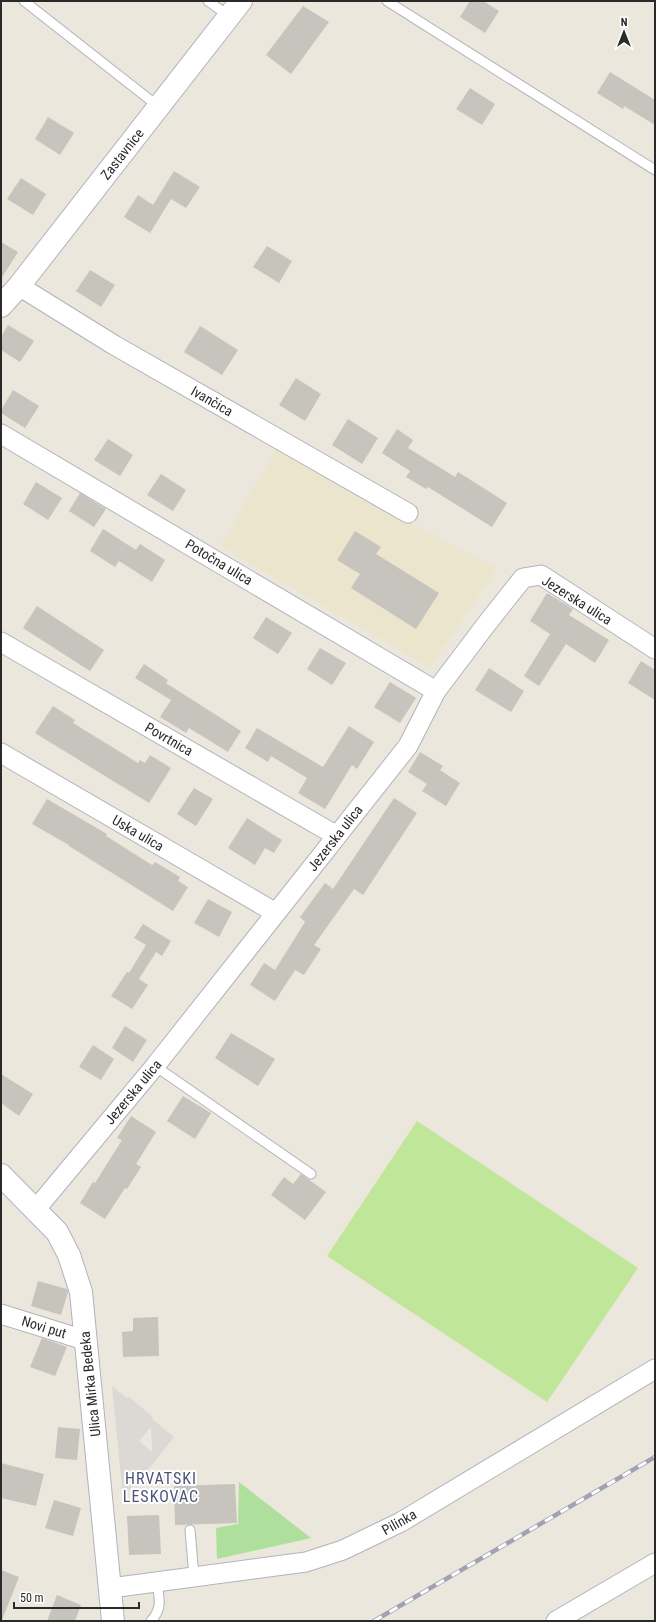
<svg xmlns="http://www.w3.org/2000/svg" width="656" height="1622" font-family="'Roboto Condensed',sans-serif">
  <style>
    .education { fill: #ece5ce }
    .green { fill: #aedf9d }
    .pitch { fill: #bfe699 }
    .plaza { fill: #dcd9d4; fill-rule: evenodd }
    .building { fill: #c7c3bd }
    .lines { fill: none; stroke-linecap: round; stroke-linejoin: round }
    .service-casing { stroke: #b1b2bd; stroke-width: 11 }
    .minor-casing { stroke: #b1b2bd; stroke-width: 21 }
    .secondary-casing { stroke: #b1b2bd; stroke-width: 24 }
    .service { stroke: #fff; stroke-width: 9 }
    .minor { stroke: #fff; stroke-width: 19 }
    .secondary { stroke: #fff; stroke-width: 22 }
    .rail-casing { stroke: #a0a2b4; stroke-width: 4.5 }
    .rail { stroke: #fff; stroke-width: 3; stroke-dasharray: 9; stroke-linecap: butt }
    .labels { text-anchor: middle; stroke-width: 4; stroke-linejoin: round; paint-order: stroke }
    .street-label { font-size: 14px; fill: #2a2a2a; stroke: #fff }
    .quarter-label { font-size: 16px; letter-spacing: 1px; fill: #4d5279; stroke: #fff }
  </style>
  <rect width="100%" height="100%" fill="#ece7dd"/>
  <path class="education" d="M 278,446 L 407,521 L 498,568 L 430,668 L 220,546 Z"/>
  <path class="green" d="M 239,1482 L 311,1538 L 217,1559 L 216,1528 L 238,1524 Z"/>
  <path class="pitch" d="M 417,1121 L 638,1268 L 547,1402 L 327,1256 Z"/>
  <path class="plaza" d="M 112,1386 L 127,1398 L 128,1396 L 153,1417 L 152,1419 L 174,1437 L 134,1487 L 133,1485 L 123,1497 ZM 151,1427 L 152,1451 L 152,1452 L 139,1441 Z"/>
  <path class="building" d="M 470,1 L 483,1 L 499,11 L 485,33 L 460,17 Z
    M 303,6 L 329,22 L 291,74 L 266,55 Z
    M 610,72 L 655,100 L 655,125 L 624,106 L 623,109 L 597,93 Z
    M 470,88 L 495,104 L 482,125 L 456,109 Z
    M 48,117 L 74,133 L 60,155 L 35,139 Z
    M 174,171 L 200,187 L 186,208 L 171,199 L 150,233 L 124,217 L 138,195 L 153,205 Z
    M 21,178 L 46,194 L 33,215 L 7,199 Z
    M 1,242 L 18,252 L 1,279 Z
    M 267,246 L 292,261 L 279,283 L 253,267 Z
    M 90,270 L 115,285 L 101,307 L 76,291 Z
    M 8,325 L 34,341 L 20,362 L 1,350 L 1,337 Z
    M 200,326 L 238,350 L 222,375 L 184,352 Z
    M 296,378 L 321,394 L 305,421 L 279,405 Z
    M 13,390 L 39,406 L 25,428 L 1,413 L 1,410 Z
    M 348,419 L 378,438 L 362,464 L 332,445 Z
    M 397,429 L 413,440 L 408,448 L 455,477 L 458,472 L 507,503 L 492,527 L 428,487 L 426,489 L 406,477 L 410,471 L 382,453 Z
    M 108,439 L 133,455 L 120,476 L 94,460 Z
    M 161,474 L 186,490 L 173,511 L 147,495 Z
    M 36,482 L 62,498 L 48,520 L 23,504 Z
    M 80,493 L 106,509 L 94,527 L 69,511 Z
    M 103,529 L 136,550 L 140,544 L 165,560 L 152,582 L 119,561 L 115,567 L 90,551 Z
    M 355,531 L 381,547 L 376,554 L 439,593 L 416,629 L 351,588 L 360,574 L 337,560 Z
    M 547,593 L 573,609 L 569,615 L 609,640 L 595,663 L 566,644 L 539,686 L 524,676 L 550,634 L 530,621 Z
    M 37,606 L 104,650 L 90,671 L 23,628 Z
    M 266,617 L 292,633 L 278,654 L 253,638 Z
    M 320,648 L 346,663 L 332,685 L 307,669 Z
    M 641,661 L 655,670 L 655,700 L 628,683 Z
    M 144,664 L 168,680 L 166,683 L 241,731 L 228,752 L 189,728 L 186,733 L 160,717 L 171,700 L 135,678 Z
    M 489,668 L 524,691 L 511,712 L 475,690 Z
    M 390,682 L 416,698 L 400,723 L 374,707 Z
    M 53,706 L 75,720 L 73,723 L 138,763 L 140,760 L 145,763 L 150,755 L 171,768 L 149,803 L 35,733 Z
    M 349,726 L 374,742 L 357,769 L 352,765 L 325,809 L 298,793 L 307,778 L 271,756 L 268,762 L 245,748 L 257,728 L 323,767 Z
    M 420,752 L 443,766 L 440,770 L 460,783 L 446,806 L 422,791 L 427,784 L 408,772 Z
    M 194,788 L 213,799 L 196,826 L 177,814 Z
    M 394,798 L 417,813 L 363,895 L 354,889 L 314,945 L 321,949 L 304,975 L 295,970 L 275,1001 L 250,985 L 264,963 L 275,970 L 305,922 L 300,917 L 325,883 L 333,889 Z
    M 47,799 L 107,834 L 106,836 L 152,865 L 155,862 L 180,877 L 178,881 L 188,887 L 173,911 L 69,846 L 69,845 L 32,824 Z
    M 247,818 L 282,840 L 274,853 L 265,848 L 255,865 L 228,848 Z
    M 208,899 L 232,912 L 219,937 L 194,923 Z
    M 143,924 L 171,941 L 162,956 L 156,952 L 139,979 L 148,985 L 132,1009 L 111,996 L 127,972 L 129,973 L 146,945 L 134,938 Z
    M 125,1026 L 147,1040 L 133,1062 L 112,1048 Z
    M 231,1033 L 275,1059 L 258,1086 L 215,1058 Z
    M 93,1045 L 114,1059 L 101,1080 L 79,1067 Z
    M 1,1074 L 33,1094 L 19,1116 L 1,1103 Z
    M 183,1096 L 211,1113 L 195,1139 L 167,1121 Z
    M 131,1116 L 156,1132 L 136,1164 L 141,1167 L 127,1189 L 125,1188 L 105,1219 L 80,1203 L 93,1182 L 95,1183 L 122,1140 L 117,1138 Z
    M 301,1174 L 326,1192 L 305,1220 L 271,1195 L 284,1177 L 293,1184 Z
    M 38,1281 L 67,1289 L 68,1292 L 61,1315 L 31,1306 Z
    M 158,1317 L 159,1356 L 123,1357 L 122,1332 L 133,1331 L 133,1318 Z
    M 42,1338 L 67,1347 L 55,1376 L 30,1367 Z
    M 58,1427 L 80,1429 L 77,1460 L 55,1458 Z
    M 1,1463 L 44,1474 L 36,1506 L 1,1498 Z
    M 235,1484 L 237,1523 L 175,1525 L 174,1486 Z
    M 54,1500 L 81,1508 L 73,1536 L 45,1528 Z
    M 159,1515 L 161,1554 L 129,1555 L 127,1516 Z
    M 1,1570 L 19,1577 L 2,1620 L 1,1620 Z
    M 57,1595 L 81,1605 L 75,1621 L 47,1621 Z"/>
  <g class="lines">
    <defs>
      <path id="service" d="M 24,1 L 159,107
        M 208,1 L 229,16
        M 387,1 L 655,170
        M 155,1066 L 311,1174
        M 190,1530 L 194,1577
        M 151,1621 C 163,1608 159,1598 157,1582"/>
      <path id="minor" d="M 19,286 L 114,345 L 408,513
        M 1,434 L 436,691
        M 1,642 L 337,836
        M 1,753 L 276,913
        M 36,1209 L 155,1066 L 408,746 L 436,691 L 485,626 L 523,578 L 541,575 L 655,649
        M 1,1314 L 78,1338 L 86,1342
        M 111,1588 L 306,1562 L 343,1550 L 401,1522 L 655,1369
        M 556,1621 L 655,1563"/>
      <path id="secondary" d="M 1,306 L 19,286 L 241,1
        M 1,1175 L 57,1232 L 69,1255 L 81,1292 L 113,1621"/>
    </defs>
    <use href="#service" class="service-casing"/>
    <use href="#minor" class="minor-casing"/>
    <use href="#secondary" class="secondary-casing"/>
    <use href="#service" class="service"/>
    <use href="#minor" class="minor"/>
    <use href="#secondary" class="secondary"/>
    <defs>
      <path id="rail" d="M 374,1621 L 655,1457"/>
    </defs>
    <use href="#rail" class="rail-casing"/>
    <use href="#rail" class="rail"/>
  </g>
  <g class="labels">
    <g class="street-label">
      <text transform="translate(122 154) rotate(-52)" y="5">Zastavnice</text>
      <text transform="translate(212 401) rotate(30)" y="5">Ivančica</text>
      <text transform="translate(219 562) rotate(31)" y="5">Potočna ulica</text>
      <text transform="translate(577 600) rotate(32)" y="5">Jezerska ulica</text>
      <text transform="translate(169 739) rotate(30)" y="5">Povrtnica</text>
      <text transform="translate(138 833) rotate(30)" y="5">Uska ulica</text>
      <text transform="translate(335 838) rotate(-52)" y="5">Jezerska ulica</text>
      <text transform="translate(133 1092) rotate(-50)" y="5">Jezerska ulica</text>
      <text transform="translate(44 1327) rotate(17)" y="5">Novi put</text>
      <text transform="translate(90 1384) rotate(-96)" y="5">Ulica Mirka Bedeka</text>
      <text transform="translate(399 1522) rotate(-29)" y="5">Pilinka</text>
    </g>
    <g class="quarter-label">
      <text x="161" y="1484">HRVATSKI<tspan x="161" dy="18">LESKOVAC</tspan></text>
    </g>
  </g>
  <rect width="656" height="1622" fill="none" stroke="#2a2a2a" stroke-width="4"/>
  <g transform="translate(624 32)" stroke="#ffffff" stroke-width="3" paint-order="stroke">
  <path d="M0-3L7 15L0 10L-7 15Z" fill="#2a2a2a"/>
  <text y="-6" font-size="11" font-weight="bold" text-anchor="middle" fill="#2a2a2a">N</text>
  </g>
  <path d="M14 1602v6h125v-6" fill="none" stroke="#2a2a2a" stroke-width="2"/>
  <text x="20" y="1602" font-size="12" fill="#2a2a2a" stroke="#ffffff" stroke-width="3" paint-order="stroke">50 m</text>
</svg>
